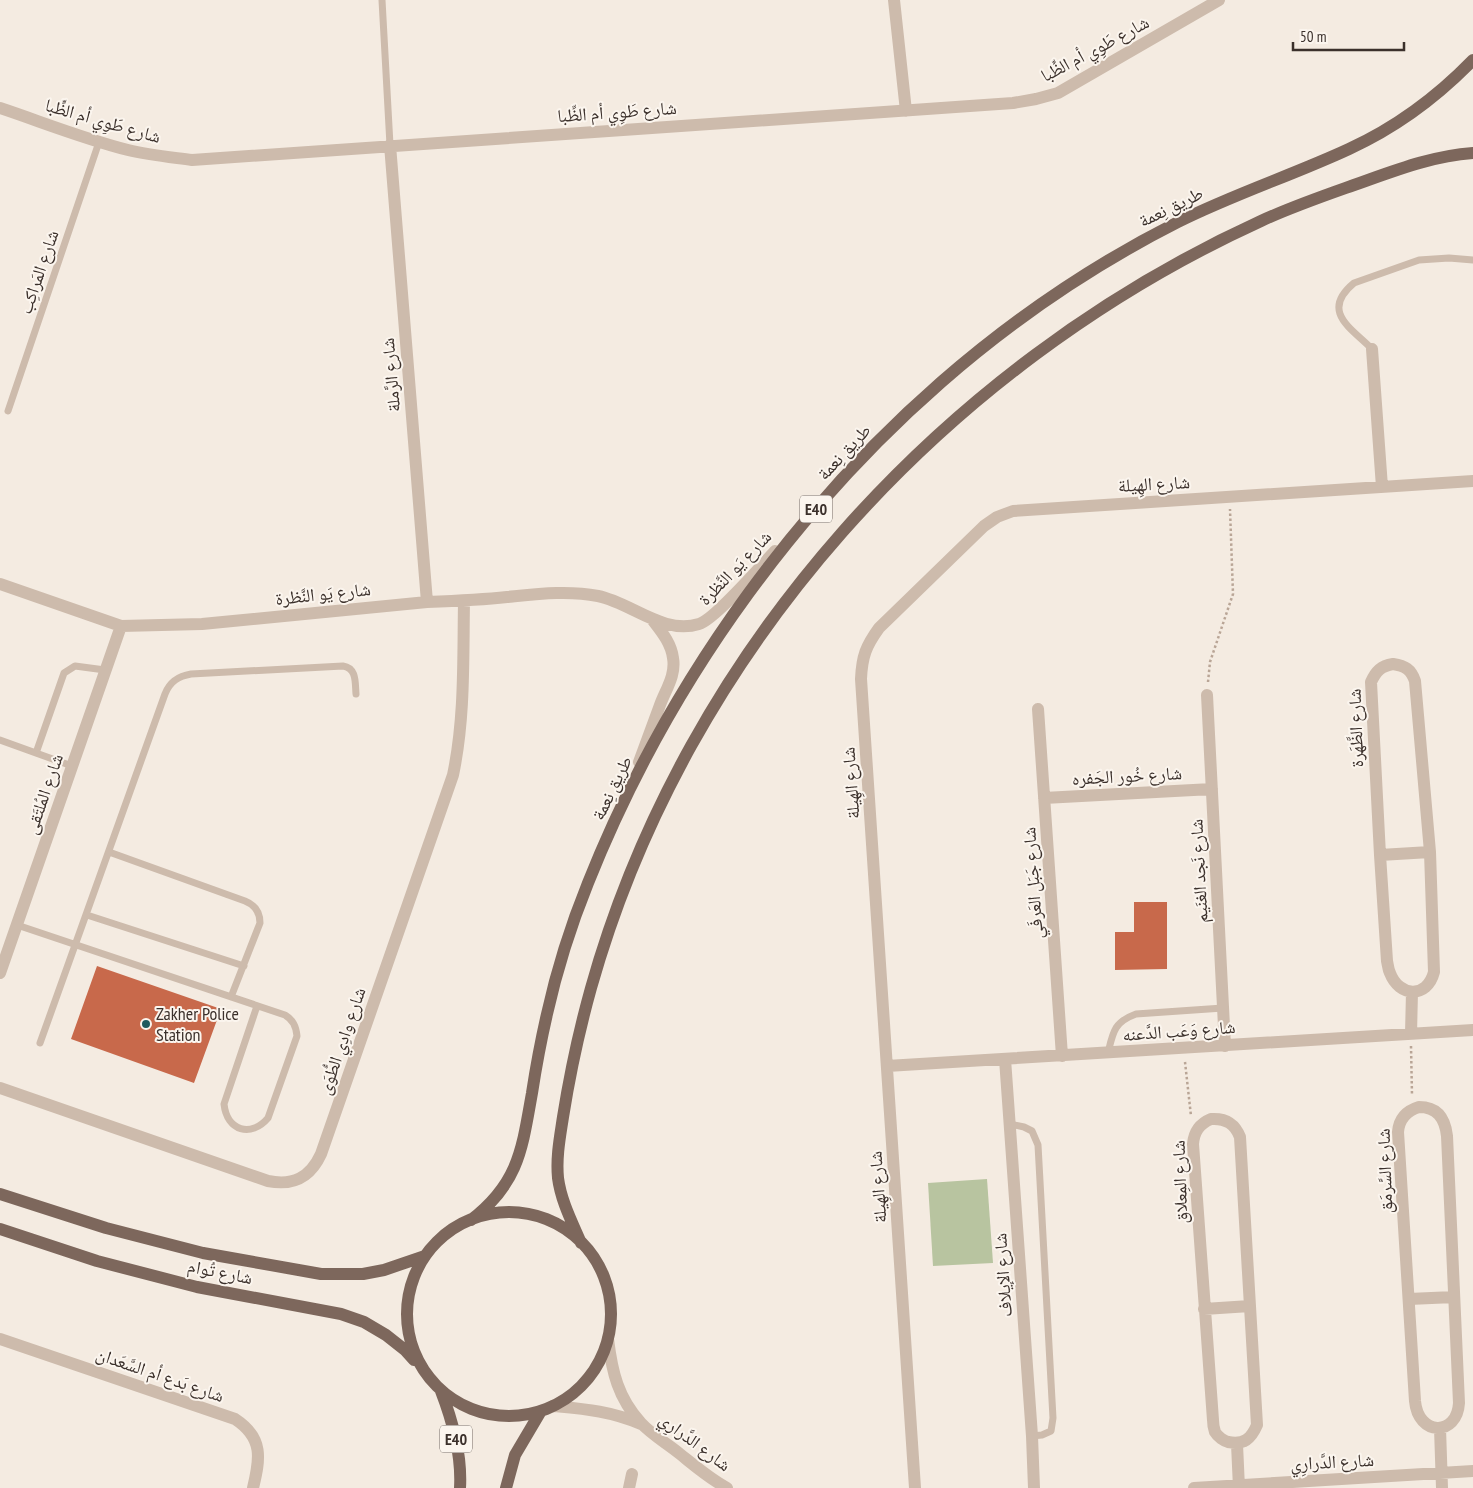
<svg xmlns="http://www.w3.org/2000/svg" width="1473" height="1488" font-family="'PT Sans Narrow','Noto Naskh Arabic',sans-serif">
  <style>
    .green { fill: #b8c4a0 }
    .building { fill: #c8694b }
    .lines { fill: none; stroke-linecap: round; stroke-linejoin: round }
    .path { stroke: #b9a596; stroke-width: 2.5; stroke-dasharray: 2.5 2.5; stroke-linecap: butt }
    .lane { stroke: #cdbbac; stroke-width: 7 }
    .street { stroke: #cdbbac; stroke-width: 12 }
    .primary { stroke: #7d675c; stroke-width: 12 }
    .poi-dot { fill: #1f5a5e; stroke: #fbf5ee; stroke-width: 2 }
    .labels { text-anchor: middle; stroke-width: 4; stroke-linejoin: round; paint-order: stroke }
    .shield { fill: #fbf5ee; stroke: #756b66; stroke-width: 1 }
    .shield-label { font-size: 16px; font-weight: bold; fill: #3b302b }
    .street-label { font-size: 18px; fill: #3b302b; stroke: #fbf5ee }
    .poi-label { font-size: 18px; fill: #3b302b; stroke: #fbf5ee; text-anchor: start }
  </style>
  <rect width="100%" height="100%" fill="#f4ebe1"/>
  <path class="green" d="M 987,1179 L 993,1263 L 933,1266 L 928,1183 Z"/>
  <path class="building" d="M 1134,902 L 1167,902 L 1167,969 L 1115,970 L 1115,932 L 1134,932 Z
    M 97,966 L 221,1009 L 194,1083 L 71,1039 Z"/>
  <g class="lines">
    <path class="path" d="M 1208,682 L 1210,662 L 1233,594 L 1230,509
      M 1411,1046 L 1412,1095
      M 1185,1062 L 1191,1116"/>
    <path class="lane" d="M 382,0 L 390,145
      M 1372,349 C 1353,329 1319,312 1354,283 L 1419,260 L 1449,258 L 1473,260
      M 8,411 L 99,142
      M 0,740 L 72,766
      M 36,753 L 64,673 L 75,666 L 105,670
      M 109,852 L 245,901 C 255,905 260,912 260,923 L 231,997
      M 87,915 L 244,966
      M 17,925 L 285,1015 C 293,1020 296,1026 297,1036 L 268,1118 C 251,1138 227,1131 224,1104 L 257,1006
      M 40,1043 L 165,694 C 170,681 179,676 191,674 L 343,666 C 357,668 355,683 356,694
      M 1108,1053 C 1113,1032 1114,1022 1136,1014 L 1223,1008
      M 1010,1124 L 1024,1127 L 1032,1131 L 1038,1145 L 1053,1418 L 1051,1431 L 1042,1435 L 1032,1436"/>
    <path class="street" d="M 894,0 L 906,111
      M 0,108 C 42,122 84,139 128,150 C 149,155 170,157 192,160 L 1013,103 L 1036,99 L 1058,93 L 1219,0
      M 390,145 L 427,602
      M 1372,349 L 1382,487
      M 0,584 L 121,626 L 202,624 L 427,602 C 454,601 480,600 507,597 C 537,594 568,590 598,596 C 632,603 663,635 699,624 C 714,620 761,566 775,551
      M 1393,664 C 1405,666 1411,669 1415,681 L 1430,852 L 1434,972 C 1427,999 1399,997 1390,973 C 1388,969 1388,965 1387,961 L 1380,855 L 1371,682 C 1376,671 1381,666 1393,664 Z
      M 1207,695 L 1225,1046
      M 1038,709 L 1062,1056
      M 639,762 C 646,743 653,724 660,705 C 666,689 676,675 673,658 C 671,642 660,630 651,618
      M 1044,798 L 1212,789
      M 1380,855 L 1430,852
      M 0,973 L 121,626
      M 1411,1034 L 1412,992
      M 1005,1059 L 1032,1436 L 1034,1488
      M 887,1066 L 1473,1030
      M 0,1088 L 268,1181 C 293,1186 310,1178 321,1154 L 453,775 C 465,718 463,660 464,601
      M 1419,1107 C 1437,1107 1445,1118 1447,1136 L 1459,1403 C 1457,1437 1418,1436 1415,1401 L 1398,1132 C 1399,1119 1406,1111 1419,1107 Z
      M 1211,1119 C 1226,1118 1235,1124 1240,1137 L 1257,1425 C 1251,1439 1244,1445 1228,1442 C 1224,1441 1218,1437 1215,1432 C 1214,1429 1213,1423 1213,1420 L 1193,1144 C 1194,1132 1199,1124 1211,1119 Z
      M 1409,1299 L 1454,1297
      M 1204,1309 L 1250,1306
      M 0,1339 L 235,1419 C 264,1438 260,1459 253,1488
      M 608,1339 C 612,1372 618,1398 641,1423 C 652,1435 668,1444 680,1454 C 695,1466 710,1479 727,1488
      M 553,1406 C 585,1409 611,1411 641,1424
      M 1440,1428 L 1442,1488
      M 1237,1444 L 1239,1488
      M 629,1488 L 632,1474
      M 915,1488 L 861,679 C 862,656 866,646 879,628 L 984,526 L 997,517 L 1013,511 L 1473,481
      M 1194,1488 L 1473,1471"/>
    <path class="primary" d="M 0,1194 L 106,1228 L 203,1253 L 321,1274 L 363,1274 L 384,1270 L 425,1256
      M407 1314a102 102 0 1 1 204 0a102 102 0 1 1-204 0Z
      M 471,1220 C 519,1183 522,1149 532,1093 C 536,1067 541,1040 547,1014 C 557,969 571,925 588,883 C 629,780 683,683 748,594 C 862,438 1006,309 1178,222 C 1234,194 1293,175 1349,149 C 1395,128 1438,96 1473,60
      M 0,1229 L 97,1261 L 197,1287 L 341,1314 L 364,1322 L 386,1335 L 405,1350 L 414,1360
      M 581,1243 C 572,1222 561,1201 558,1178 C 556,1157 560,1137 563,1117 C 570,1073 579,1031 591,988 C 686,650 943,366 1261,221 C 1291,207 1323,196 1354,185 C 1394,171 1431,156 1473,153
      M 441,1391 C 453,1422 462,1454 460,1488
      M 506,1488 L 515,1455 L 541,1411"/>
  </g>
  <circle class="poi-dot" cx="146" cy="1024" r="5"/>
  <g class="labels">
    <g class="shield">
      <rect x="800" y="495.5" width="32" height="27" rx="4"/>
      <rect x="440" y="1425.5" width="32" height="27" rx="4"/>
    </g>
    <g class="shield-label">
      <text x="816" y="515">E40</text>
      <text x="456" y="1445">E40</text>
    </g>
    <g class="street-label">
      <text transform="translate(1095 49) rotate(-28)" y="6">شارع طَوِي أم الظِّبا</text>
      <text transform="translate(617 112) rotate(-4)" y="6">شارع طَوِي أم الظِّبا</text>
      <text transform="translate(103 121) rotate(16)" y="6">شارع طَوِي أم الظِّبا</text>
      <text transform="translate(1171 207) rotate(-26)" y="6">طريق نِعمة</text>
      <text transform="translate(39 272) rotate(-71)" y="6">شارع المَراكِب</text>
      <text transform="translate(391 375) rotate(-95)" y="6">شارع الرَّملة</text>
      <text transform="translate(844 452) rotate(-47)" y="6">طريق نِعمة</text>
      <text transform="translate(1154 484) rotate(-3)" y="6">شارع الهِيلة</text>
      <text transform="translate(735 568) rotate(-46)" y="6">شارع يَو النَّظرة</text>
      <text transform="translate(323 594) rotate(-6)" y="6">شارع يَو النَّظرة</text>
      <text transform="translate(1356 728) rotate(-92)" y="6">شارع الظَّهَرة</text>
      <text transform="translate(1127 776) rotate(-3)" y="6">شارع خُور الجَفره</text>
      <text transform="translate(851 783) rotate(-94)" y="6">شارع الهِيلة</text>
      <text transform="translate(612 788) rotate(-64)" y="6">طريق نِعمة</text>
      <text transform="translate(44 794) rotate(-71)" y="6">شارع المُلتَقى</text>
      <text transform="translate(1199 871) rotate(-93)" y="6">شارع نَجد الغنَيم</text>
      <text transform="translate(1033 883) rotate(-94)" y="6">شارع جَبَل العَرفَي</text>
      <text transform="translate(1179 1031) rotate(-4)" y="6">شارع وَعَب الدَّعنه</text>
      <text transform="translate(342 1041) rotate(-71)" y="6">شارع وادِي الطُّوَى</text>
      <text transform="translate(1385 1171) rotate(-92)" y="6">شارع السَّرمَق</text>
      <text transform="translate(1180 1182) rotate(-92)" y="6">شارع المِعلاق</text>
      <text transform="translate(878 1187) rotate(-94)" y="6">شارع الهِيلة</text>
      <text transform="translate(220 1272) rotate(11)" y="6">شارع تُوام</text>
      <text transform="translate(1003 1275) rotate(-94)" y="6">شارع الإيلاف</text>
      <text transform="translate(160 1375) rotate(19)" y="6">شارع بَدع أم السَّعَدان</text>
      <text transform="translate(695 1442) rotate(37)" y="6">شارع الدَّرارِي</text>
      <text transform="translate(1332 1462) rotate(-3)" y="6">شارع الدَّرارِي</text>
    </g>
    <g class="poi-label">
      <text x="156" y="1020">Zakher Police<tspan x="156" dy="21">Station</tspan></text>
    </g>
  </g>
  <path d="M1293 42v8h111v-8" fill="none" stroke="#3b302b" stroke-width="2.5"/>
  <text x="1300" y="42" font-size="15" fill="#3b302b" stroke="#fbf5ee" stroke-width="4" paint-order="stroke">50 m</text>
</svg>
